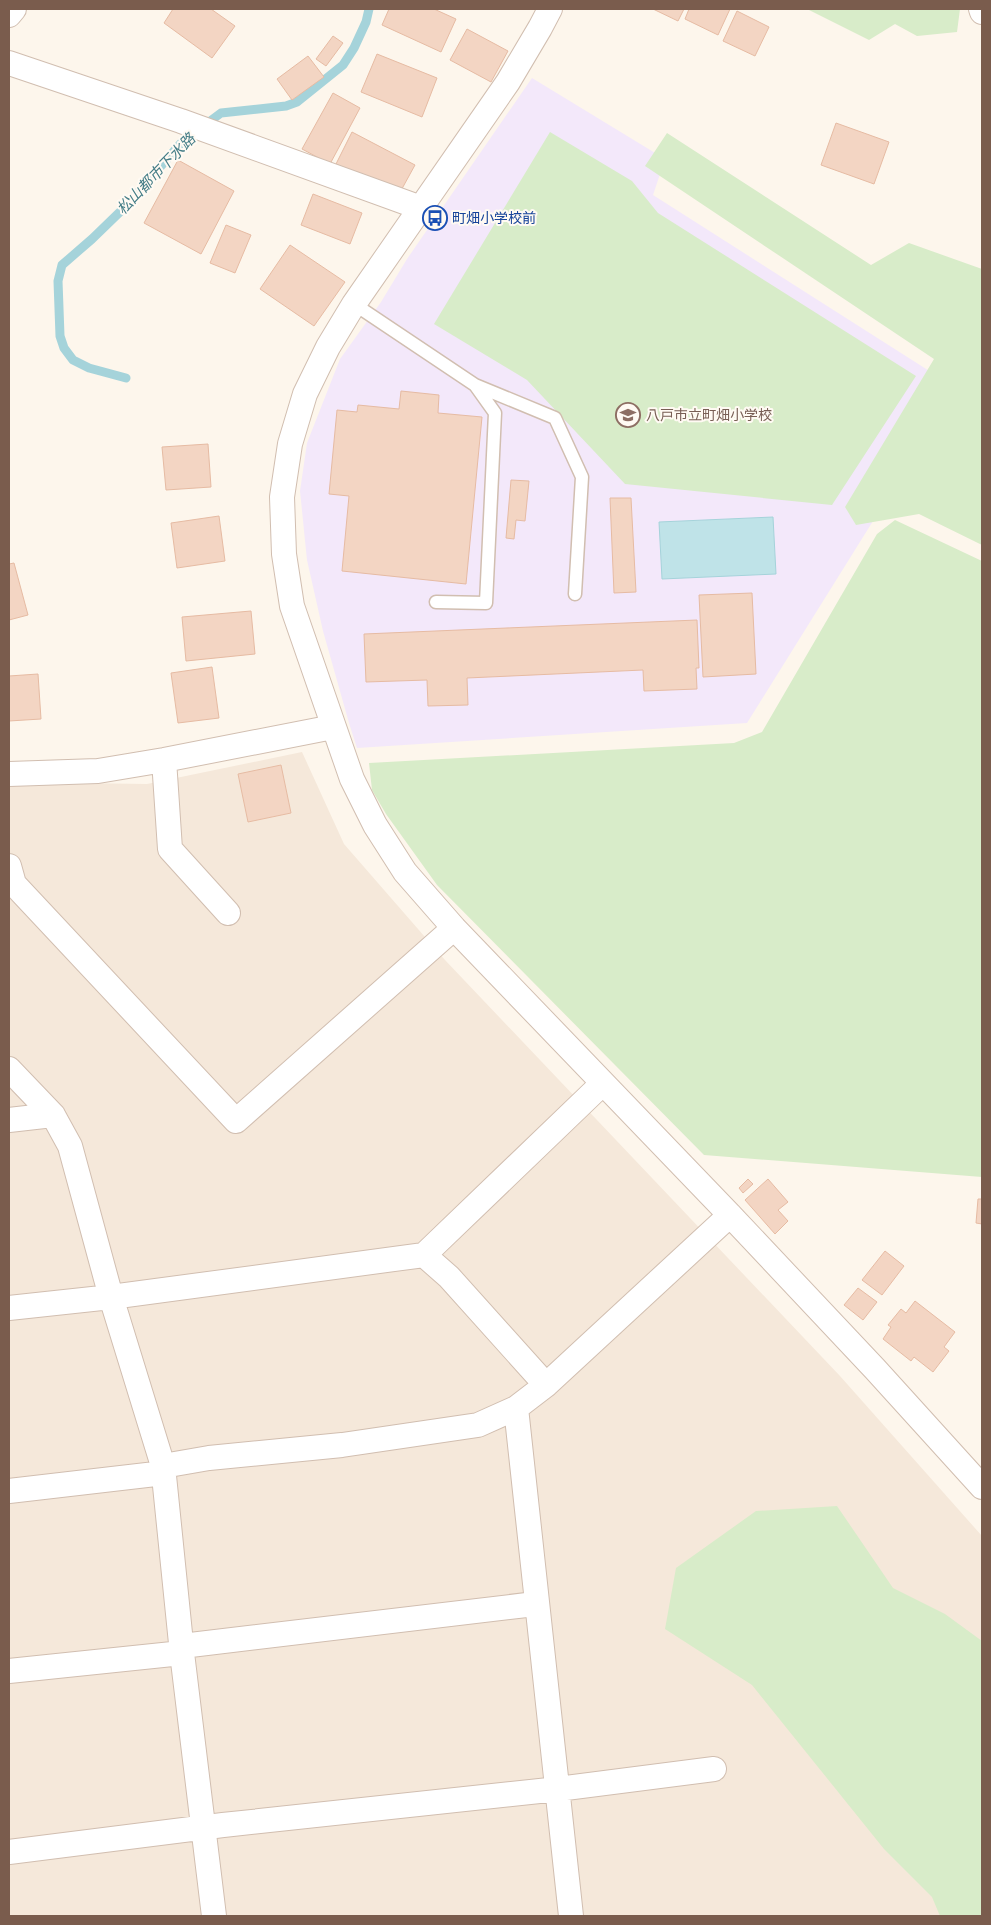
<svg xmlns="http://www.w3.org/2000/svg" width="991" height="1925" font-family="'Titillium Web','Noto Sans JP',sans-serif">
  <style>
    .residential { fill: #f5e8da }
    .education { fill: #f3e8fa }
    .green { fill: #d8ecc9 }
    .water { fill: #bfe3e8; stroke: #a5d3da }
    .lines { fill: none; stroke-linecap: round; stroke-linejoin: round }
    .stream { stroke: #a5d3da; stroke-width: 9 }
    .building { fill: #f3d5c3; stroke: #e6bba3 }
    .service-casing { stroke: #d1beb0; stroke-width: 15 }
    .minor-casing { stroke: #d1beb0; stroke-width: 26 }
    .service { stroke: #fff; stroke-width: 12 }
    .minor { stroke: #fff; stroke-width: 24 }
    .labels { text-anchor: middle; stroke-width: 4; stroke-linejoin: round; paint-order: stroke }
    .transit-label { font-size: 14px; fill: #164399; stroke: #fffaf3; text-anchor: start }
    .education-label { font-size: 14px; fill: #785e54; stroke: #fffaf3; text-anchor: start }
    .water-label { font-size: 15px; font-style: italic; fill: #437c86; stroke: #fffaf3 }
  </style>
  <rect width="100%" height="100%" fill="#fdf6ec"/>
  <path class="residential" d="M 302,752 L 344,844 L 445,960 L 840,1376 L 982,1536 L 982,1916 L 9,1916 L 9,782 L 147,784 Z"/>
  <path class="education" d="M 532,78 L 665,159 L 653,195 L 956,388 L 747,723 L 357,748 L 349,723 L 323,631 L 307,560 L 300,491 L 307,443 L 340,359 L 381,302 L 407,259 Z"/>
  <path class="green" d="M 807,9 L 960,9 L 957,32 L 917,36 L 895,24 L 869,40 Z
    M 550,132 L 632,181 L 658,213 L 916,376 L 832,505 L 625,484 L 527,380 L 434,324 Z
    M 667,133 L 871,265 L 909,243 L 982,269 L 982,545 L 919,514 L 856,525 L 845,507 L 934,359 L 645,166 Z
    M 895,520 L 982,561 L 982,1177 L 704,1155 L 437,885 L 386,814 L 372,790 L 369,763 L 734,743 L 762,732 L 877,534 Z
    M 837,1506 L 893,1588 L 945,1614 L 982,1641 L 982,1916 L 940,1916 L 932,1897 L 884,1849 L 752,1685 L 665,1629 L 676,1568 L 756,1511 Z"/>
  <path class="water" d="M 773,517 L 776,574 L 662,579 L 659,522 Z"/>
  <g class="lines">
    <path class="stream" d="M 126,378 L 89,368 L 73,360 L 64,348 L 60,336 L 58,281 L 62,265 L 92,239 L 125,207 L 182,142 L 221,113 L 286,106 L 297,102 L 343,65 L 354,48 L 366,22 L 369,9"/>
  </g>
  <path class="building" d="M 173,9 L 211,9 L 235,26 L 212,58 L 164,23 Z
    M 389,9 L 434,9 L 456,19 L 441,52 L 382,25 Z
    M 653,9 L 684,9 L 678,21 Z
    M 689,9 L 730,9 L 718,35 L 685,19 Z
    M 737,11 L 769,27 L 755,56 L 723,41 Z
    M 467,29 L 508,51 L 491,82 L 450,60 Z
    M 333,36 L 343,43 L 326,66 L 316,59 Z
    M 377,54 L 437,78 L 422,117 L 361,92 Z
    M 308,56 L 324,77 L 292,100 L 277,79 Z
    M 333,93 L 360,108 L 330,164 L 302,149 Z
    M 836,123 L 889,142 L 874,184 L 821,165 Z
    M 352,132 L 415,165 L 398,196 L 336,164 Z
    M 178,160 L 234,191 L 201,254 L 144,223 Z
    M 313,194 L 362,213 L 350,244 L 301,225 Z
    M 226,225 L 251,235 L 235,273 L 210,263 Z
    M 290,245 L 345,282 L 314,326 L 260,289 Z
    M 401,391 L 439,395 L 438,413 L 482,417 L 466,584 L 342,571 L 349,496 L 329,494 L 337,410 L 357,412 L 358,405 L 399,409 Z
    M 208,444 L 211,487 L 166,490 L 162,447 Z
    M 511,480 L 529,481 L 525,521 L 516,520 L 514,539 L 506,538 Z
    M 610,498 L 631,498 L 636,592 L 614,593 Z
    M 219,516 L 225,561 L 177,568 L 171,523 Z
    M 14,563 L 28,615 L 9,620 L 9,564 Z
    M 752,593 L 756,674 L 703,677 L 699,595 Z
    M 251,611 L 255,654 L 186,661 L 182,617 Z
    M 697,620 L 699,668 L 696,668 L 697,689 L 644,691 L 643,670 L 467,678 L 468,705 L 428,706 L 427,680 L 366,682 L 364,634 Z
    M 212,667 L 219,718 L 178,723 L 171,673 Z
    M 38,674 L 41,719 L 9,721 L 9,676 Z
    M 281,765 L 291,813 L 248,822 L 238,774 Z
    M 748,1179 L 753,1184 L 743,1193 L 739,1188 Z
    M 768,1179 L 788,1202 L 778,1210 L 788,1221 L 775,1234 L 745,1200 Z
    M 978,1199 L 982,1199 L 982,1224 L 976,1223 Z
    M 885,1251 L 904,1266 L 882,1295 L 862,1280 Z
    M 858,1288 L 877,1302 L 863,1320 L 844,1305 Z
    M 915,1301 L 955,1332 L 944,1347 L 949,1351 L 933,1372 L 914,1357 L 911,1361 L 883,1339 L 891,1327 L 888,1325 L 901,1309 L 906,1313 Z"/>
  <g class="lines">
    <defs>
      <path id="service" d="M 354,304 L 475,385 L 495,413 L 486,603 L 436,602
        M 475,385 L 555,418 L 582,477 L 575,594"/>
      <path id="minor" d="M 550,9 L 540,28 L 508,82 L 354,304 L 328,347 L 305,394 L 290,444 L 282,497 L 284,554 L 292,606 L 352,779 L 375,825 L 405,872 L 454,928 L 730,1215 L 875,1369 L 982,1487
        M 981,9 L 982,12
        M 9,15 L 14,9
        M 9,63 L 181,121 L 421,208
        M 164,760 L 170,849 L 228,913
        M 9,774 L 98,771 L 164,760 L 333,727
        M 9,866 L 14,884 L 236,1121 L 454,928
        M 9,1069 L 53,1115 L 70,1146 L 111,1297 L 163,1466 L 182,1653 L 214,1916
        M 9,1120 L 53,1115
        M 424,1255 L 602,1084
        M 9,1308 L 111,1297 L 424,1255 L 449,1277 L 546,1385
        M 516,1408 C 533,1578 554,1747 571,1916
        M 163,1466 L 209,1458 L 342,1445 L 478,1425 L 516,1408 L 546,1385 L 730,1215
        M 9,1491 L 164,1473
        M 182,1646 L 535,1604
        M 9,1671 L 182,1653
        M 9,1852 L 223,1825 L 558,1789 L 714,1769"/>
    </defs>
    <use href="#service" class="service-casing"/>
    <use href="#minor" class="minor-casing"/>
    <use href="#service" class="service"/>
    <use href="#minor" class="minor"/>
  </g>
  <defs>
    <symbol id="bus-ring" viewBox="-11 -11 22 22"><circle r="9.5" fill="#fffaf3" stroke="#1a4fb4" stroke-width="1.5"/><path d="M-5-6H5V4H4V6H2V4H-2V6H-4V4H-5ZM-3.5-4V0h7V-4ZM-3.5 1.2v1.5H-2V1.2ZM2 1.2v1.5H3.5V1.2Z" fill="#1a4fb4"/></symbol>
    <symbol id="school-ring" viewBox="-11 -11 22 22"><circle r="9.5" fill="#fffaf3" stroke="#8d6e63" stroke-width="1.5"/><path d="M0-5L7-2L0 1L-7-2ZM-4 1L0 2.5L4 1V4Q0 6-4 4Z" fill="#8d6e63"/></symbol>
  </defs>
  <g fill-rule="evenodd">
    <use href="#bus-ring" x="421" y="204" width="28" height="28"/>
    <use href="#school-ring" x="614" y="401" width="28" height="28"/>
  </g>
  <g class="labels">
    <g class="transit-label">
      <text x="452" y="223">町畑小学校前</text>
    </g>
    <g class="education-label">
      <text x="646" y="420">八戸市立町畑小学校</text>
    </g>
    <g class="water-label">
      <text transform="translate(156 174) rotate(-46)" y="5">松山都市下水路</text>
    </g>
  </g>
  <rect width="991" height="1925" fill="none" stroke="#7a5c4d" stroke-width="20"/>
</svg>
